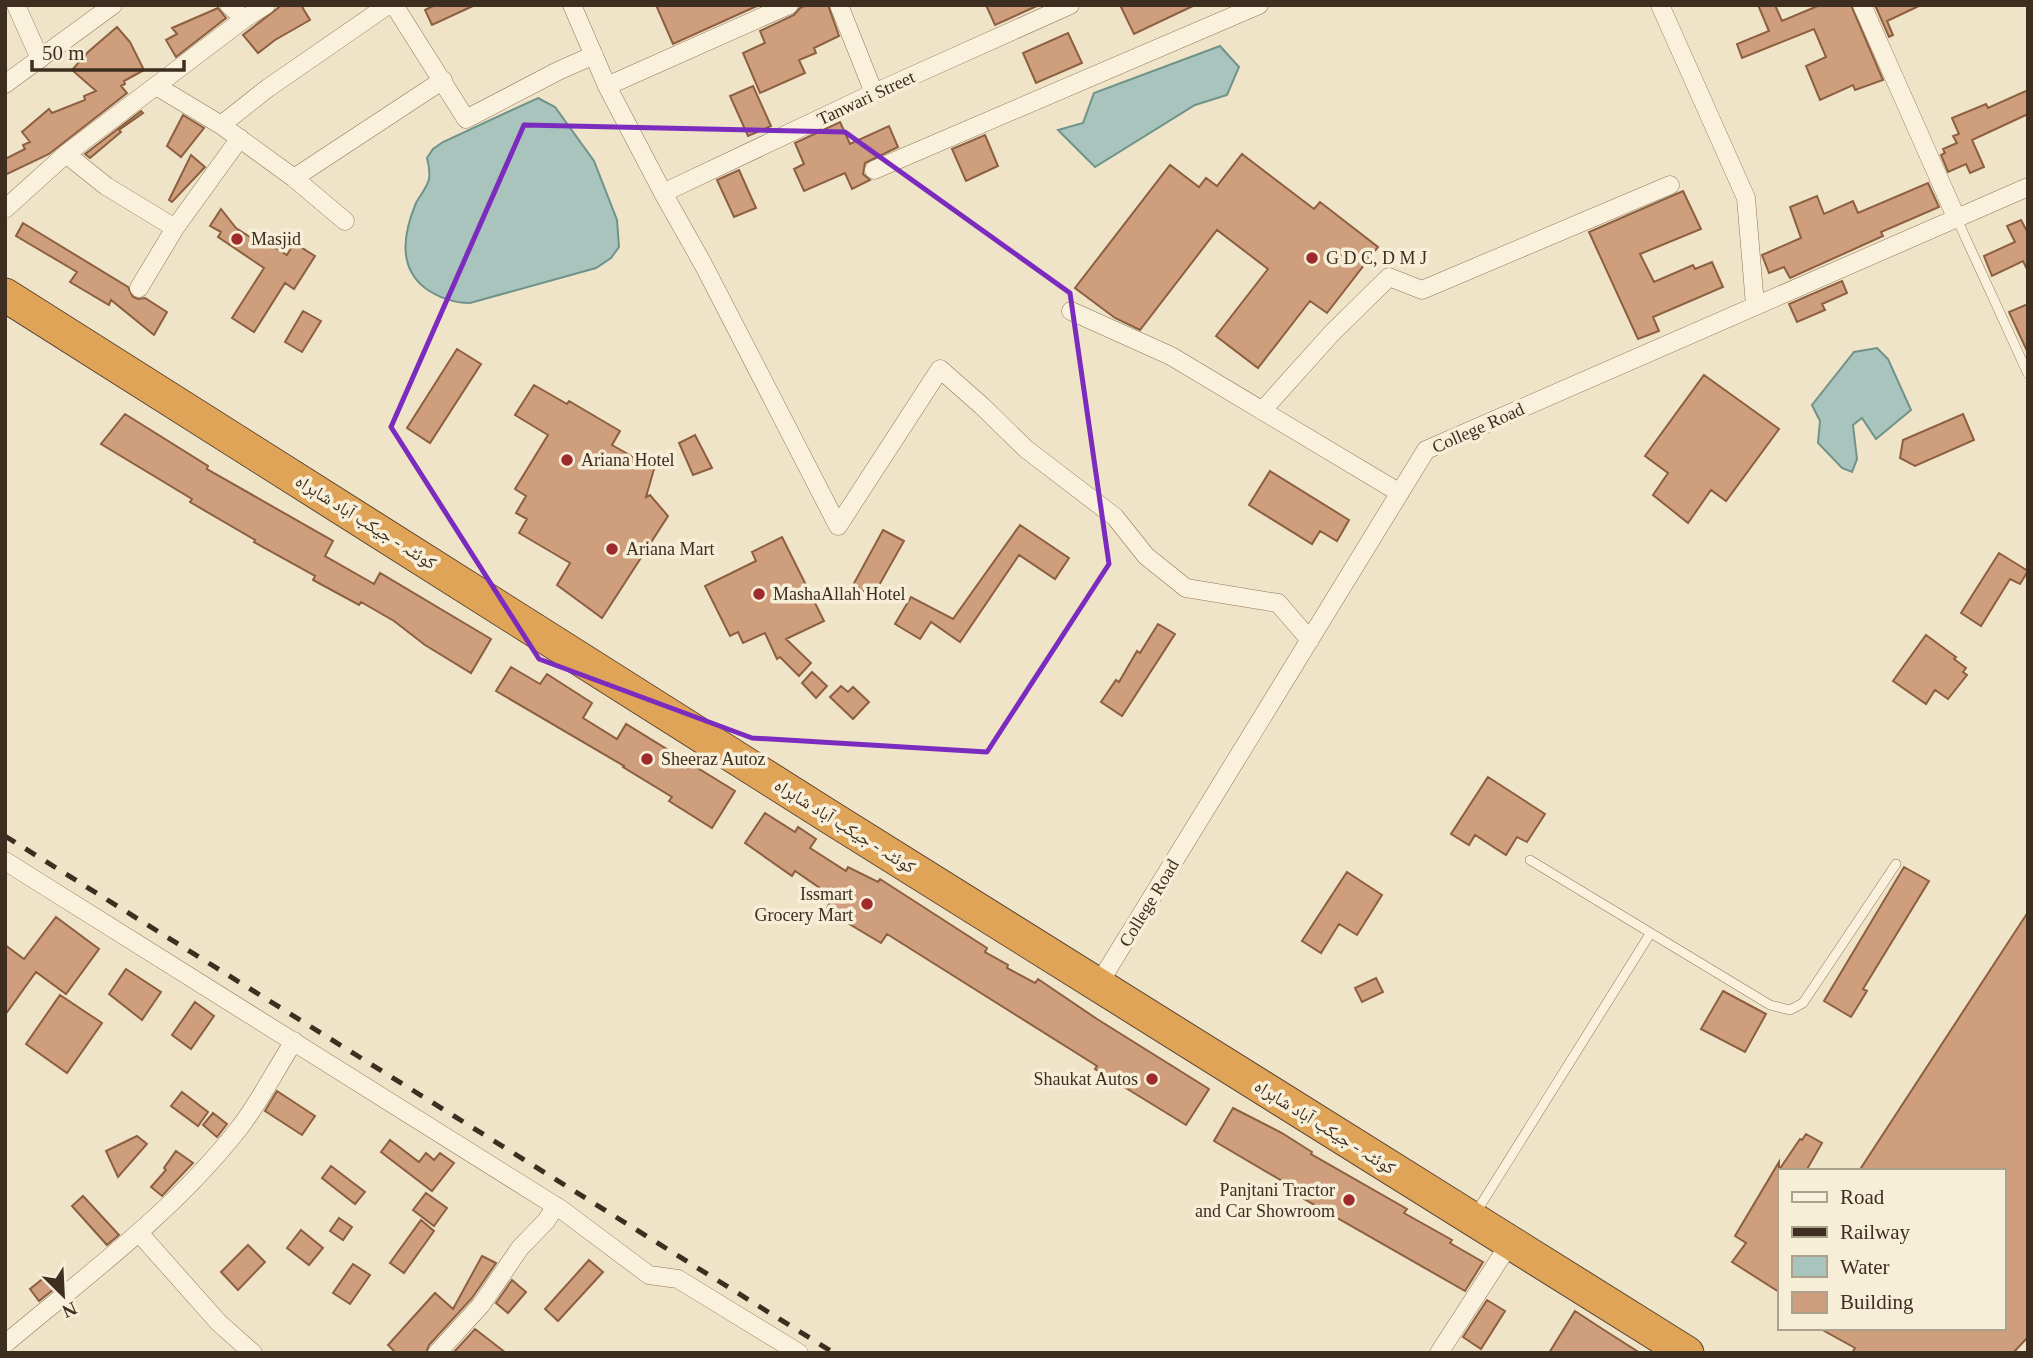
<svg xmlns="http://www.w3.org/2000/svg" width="2033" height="1358" font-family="'Times New Roman','Noto Naskh Arabic',serif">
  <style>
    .water { fill: #a9c4bc; stroke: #6f938a; stroke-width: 2 }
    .building { fill: #cf9f7d; stroke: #8d5f41; stroke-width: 2 }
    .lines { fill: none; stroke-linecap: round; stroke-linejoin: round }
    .lane-casing { stroke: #8d765c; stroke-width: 10 }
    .street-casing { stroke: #8d765c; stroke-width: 19 }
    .highway-casing { stroke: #5b4430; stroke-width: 35 }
    .lane { stroke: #faf1dc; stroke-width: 9 }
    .street { stroke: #faf1dc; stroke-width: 18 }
    .highway { stroke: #e0a458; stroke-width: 33 }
    .rail { stroke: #3d2e20; stroke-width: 5; stroke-dasharray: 12 12; stroke-linecap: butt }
    .marked { fill: none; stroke: #7b2cbf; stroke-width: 5; stroke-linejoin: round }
    .poi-dot { fill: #9e2a2b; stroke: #f7eed8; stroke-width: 2.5 }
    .labels { text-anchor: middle; stroke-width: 7; stroke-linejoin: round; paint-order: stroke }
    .street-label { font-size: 18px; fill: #3d2e20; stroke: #f7eed8 }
    .poi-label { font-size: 18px; fill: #3d2e20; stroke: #f7eed8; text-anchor: start }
  </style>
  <rect width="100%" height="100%" fill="#f0e4c8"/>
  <path class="water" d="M 1220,46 L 1239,67 L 1227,95 L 1195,105 L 1095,167 L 1058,130 L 1083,123 L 1094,93 Z
    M 538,98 L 555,107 L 594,161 L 617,220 L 619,247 L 611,258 L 596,268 L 470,303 C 453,303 439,298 425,288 C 397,266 404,232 416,203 C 420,195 427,188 429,179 C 430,172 429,165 427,158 L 433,149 L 443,142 Z
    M 1877,348 L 1888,359 L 1911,410 L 1876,439 L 1862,418 L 1853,425 L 1857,459 L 1852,472 L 1842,468 L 1818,443 L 1820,421 L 1812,405 L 1854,352 Z"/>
  <path class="building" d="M 282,5 L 301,5 L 310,20 L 275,40 L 258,53 L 243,35 Z
    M 435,5 L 475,5 L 432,25 L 425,10 Z
    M 656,5 L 759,5 L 673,44 Z
    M 806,5 L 828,5 L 839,36 L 814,48 L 816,53 L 799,60 L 805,73 L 760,93 L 743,53 L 765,43 L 760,31 L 794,15 L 800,8 Z
    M 986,5 L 1039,5 L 995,25 Z
    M 1120,5 L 1195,5 L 1134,34 Z
    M 1758,5 L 1775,5 L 1782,21 L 1820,5 L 1851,5 L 1883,80 L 1855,90 L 1853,85 L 1820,100 L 1806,66 L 1826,57 L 1814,29 L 1742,58 L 1737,44 L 1769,31 Z
    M 1875,5 L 1921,5 L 1887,21 L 1893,35 L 1889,37 Z
    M 218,8 L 226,18 L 176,57 L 166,40 L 177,34 L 172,28 Z
    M 117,27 L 130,42 L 144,70 L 124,81 L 125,84 L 121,86 L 127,93 L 49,154 L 5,175 L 5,159 L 25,149 L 23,145 L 30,142 L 22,132 L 49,109 L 52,113 L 85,100 L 84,96 L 96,91 L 72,70 L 88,52 Z
    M 1068,33 L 1082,63 L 1036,83 L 1023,53 Z
    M 753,86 L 771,126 L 748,136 L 730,96 Z
    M 2028,90 L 2028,114 L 1972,140 L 1984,167 L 1970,173 L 1966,164 L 1948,172 L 1941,155 L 1945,153 L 1943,149 L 1957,143 L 1953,136 L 1959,134 L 1952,118 L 1986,104 L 1988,108 Z
    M 141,111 L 143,113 L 119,130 L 121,132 L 90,158 L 85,154 Z
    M 183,115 L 204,128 L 181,157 L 167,146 Z
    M 840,122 L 850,144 L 889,126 L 898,147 L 865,163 L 863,174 L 870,180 L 852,189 L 845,173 L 804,191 L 794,169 L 804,164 L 795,143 Z
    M 985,135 L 998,166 L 966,181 L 952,149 Z
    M 1242,154 L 1314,209 L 1320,202 L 1378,247 L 1327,313 L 1310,301 L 1258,368 L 1216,336 L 1268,269 L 1217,230 L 1140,330 L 1115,318 L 1075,288 L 1170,165 L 1199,187 L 1206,178 L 1217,186 Z
    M 191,155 L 205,167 L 172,202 L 169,200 Z
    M 739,170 L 756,208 L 734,217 L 717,180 Z
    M 1928,183 L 1939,207 L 1881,232 L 1883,236 L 1790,278 L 1784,267 L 1769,273 L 1762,255 L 1801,238 L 1790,207 L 1817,196 L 1824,214 L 1853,201 L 1858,213 Z
    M 1683,191 L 1701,229 L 1640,254 L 1654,282 L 1693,265 L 1695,269 L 1712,262 L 1723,287 L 1653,317 L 1659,331 L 1638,339 L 1589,232 Z
    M 221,209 L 236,228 L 264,246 L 266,242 L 287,255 L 294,243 L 315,256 L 294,289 L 285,283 L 254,332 L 232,318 L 264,268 L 218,237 L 221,232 L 210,226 Z
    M 2021,220 L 2028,233 L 2028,271 L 2023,261 L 1992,276 L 1984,256 L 2015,242 L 2007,226 Z
    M 23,223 L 128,287 L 133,297 L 138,299 L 145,298 L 167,312 L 154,335 L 111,300 L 109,305 L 70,282 L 77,272 L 16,236 Z
    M 1842,281 L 1847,293 L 1822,304 L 1825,310 L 1797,322 L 1789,304 Z
    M 2028,304 L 2028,353 L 2009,312 Z
    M 303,311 L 321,321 L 302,352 L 285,342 Z
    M 457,349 L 481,364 L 430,443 L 407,428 Z
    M 1704,375 L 1779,429 L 1726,501 L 1711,490 L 1688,523 L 1653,495 L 1668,473 L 1645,456 Z
    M 534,385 L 567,404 L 569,401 L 620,431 L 612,445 L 654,469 L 646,497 L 650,495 L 668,516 L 602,618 L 557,585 L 570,563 L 519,533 L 527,519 L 516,513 L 526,496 L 515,489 L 548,435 L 515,415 Z
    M 125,414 L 208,466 L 207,469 L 333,541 L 325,556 L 374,584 L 380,573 L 491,639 L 471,673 L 425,645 L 394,621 L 361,602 L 359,605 L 313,580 L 315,576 L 254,542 L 255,540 L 190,502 L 192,499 L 101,444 Z
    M 1963,414 L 1974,440 L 1915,466 L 1900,458 L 1903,440 Z
    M 695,435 L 712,468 L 693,475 L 679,443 Z
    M 1270,471 L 1349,520 L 1337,541 L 1320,531 L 1312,544 L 1249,505 Z
    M 1020,525 L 1069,558 L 1055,579 L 1019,555 L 960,642 L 931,622 L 920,639 L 895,624 L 911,597 L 953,619 Z
    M 883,530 L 904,541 L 873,596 L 853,585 Z
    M 782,537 L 824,621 L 786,639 L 811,663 L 799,676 L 780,657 L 777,659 L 765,633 L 743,643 L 738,632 L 730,636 L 705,586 L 756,561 L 752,552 Z
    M 1999,553 L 2028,571 L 2020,584 L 2010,579 L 1981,626 L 1961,613 Z
    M 1158,624 L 1175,634 L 1122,716 L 1101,702 L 1116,680 L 1119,682 L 1137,651 L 1140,653 Z
    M 1926,635 L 1956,657 L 1954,659 L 1966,668 L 1963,672 L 1967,675 L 1948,699 L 1935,690 L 1926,704 L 1893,681 Z
    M 511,667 L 540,684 L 547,674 L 592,703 L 583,718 L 617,739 L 626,724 L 735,791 L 712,828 L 669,801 L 672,797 L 623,767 L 624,766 L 496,691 Z
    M 812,672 L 827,686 L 816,698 L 802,683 Z
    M 841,686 L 848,692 L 853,687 L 869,702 L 853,719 L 830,697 Z
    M 1488,777 L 1545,814 L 1527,842 L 1517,837 L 1506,855 L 1475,835 L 1469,845 L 1451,834 Z
    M 765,813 L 795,832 L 798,827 L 816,839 L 810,848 L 846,871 L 848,867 L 878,882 L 880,879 L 987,948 L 985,952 L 1008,965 L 1007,968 L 1035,983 L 1038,979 L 1097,1019 L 1209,1089 L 1186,1125 L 1095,1069 L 1097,1066 L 887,934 L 881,943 L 826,910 L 832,898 L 830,895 L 795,871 L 792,876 L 745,843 Z
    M 1904,867 L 1929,881 L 1863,989 L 1867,991 L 1851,1017 L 1824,1001 Z
    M 1347,872 L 1382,895 L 1357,935 L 1339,924 L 1321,953 L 1302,941 Z
    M 2028,912 L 2028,1337 L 2013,1353 L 1852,1353 L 1855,1348 L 1819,1328 L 2003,1328 L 2003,1171 L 1859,1171 Z
    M 56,917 L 99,949 L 66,994 L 36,972 L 5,1015 L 5,945 L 24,959 Z
    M 126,969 L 161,992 L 142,1020 L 109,994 Z
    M 1376,978 L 1383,992 L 1362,1002 L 1355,988 Z
    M 1723,991 L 1766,1014 L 1745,1052 L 1701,1029 Z
    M 60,995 L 102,1023 L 67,1073 L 26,1044 Z
    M 195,1002 L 214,1016 L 191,1049 L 172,1035 Z
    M 277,1091 L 315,1116 L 302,1135 L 265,1111 Z
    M 182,1092 L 208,1112 L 198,1126 L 171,1106 Z
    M 1233,1108 L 1282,1133 L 1312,1152 L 1311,1154 L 1407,1209 L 1404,1213 L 1452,1240 L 1450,1243 L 1483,1262 L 1465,1291 L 1292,1192 L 1294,1188 L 1214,1141 Z
    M 213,1113 L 227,1124 L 217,1137 L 203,1125 Z
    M 1806,1134 L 1822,1143 L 1806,1171 L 1779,1171 L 1779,1292 L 1732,1262 L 1746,1243 L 1735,1236 L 1779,1162 L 1779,1170 L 1800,1139 L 1802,1140 Z
    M 137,1136 L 147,1144 L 118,1177 L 106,1151 Z
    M 390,1140 L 419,1162 L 426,1153 L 434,1160 L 440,1153 L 454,1163 L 432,1191 L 381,1152 Z
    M 176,1151 L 193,1163 L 162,1196 L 151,1187 L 166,1170 L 164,1168 Z
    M 331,1166 L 365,1192 L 355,1204 L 322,1178 Z
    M 426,1193 L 447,1208 L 434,1226 L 413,1210 Z
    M 83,1196 L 119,1235 L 107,1245 L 72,1206 Z
    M 339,1218 L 352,1227 L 343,1240 L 330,1231 Z
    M 421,1220 L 434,1231 L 404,1273 L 390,1263 Z
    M 301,1230 L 323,1248 L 309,1265 L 287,1248 Z
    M 248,1245 L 265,1262 L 238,1290 L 221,1272 Z
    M 482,1256 L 496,1263 L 494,1266 L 472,1298 L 429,1345 L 426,1353 L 396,1353 L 388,1345 L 435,1293 L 453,1309 Z
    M 589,1260 L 603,1272 L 558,1321 L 545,1309 Z
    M 353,1264 L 370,1275 L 350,1304 L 333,1293 Z
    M 45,1277 L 54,1289 L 39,1301 L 30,1289 Z
    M 512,1280 L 526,1292 L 508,1313 L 496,1303 Z
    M 1487,1300 L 1505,1311 L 1481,1349 L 1463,1337 Z
    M 1575,1311 L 1604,1330 L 1640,1353 L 1549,1353 Z
    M 475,1329 L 506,1353 L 453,1353 Z"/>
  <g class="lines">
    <defs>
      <path id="lane" d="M 1956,217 L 2028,374
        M 1530,860 L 1770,1005 L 1790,1010 L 1803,1003 L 1896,864
        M 1475,1214 L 1650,934"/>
      <path id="street" d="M 16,5 L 40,59
        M 229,5 L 244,19
        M 394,5 L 466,119 L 558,71 L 594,55
        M 572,5 L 607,86 L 663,193 L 703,264 L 838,526 L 940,369 L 982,406 L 1026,449 L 1115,517 L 1146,556 L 1186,588 L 1278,603 L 1310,640
        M 839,5 L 874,93
        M 1660,5 L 1746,198 L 1755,305
        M 1862,5 L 1956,217
        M 5,84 L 113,5
        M 607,86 L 789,5
        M 158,87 L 221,125 L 294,178 L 345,221
        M 221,125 L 268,88 L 388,5
        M 66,154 L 106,186 L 175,228
        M 874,170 L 1259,5
        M 294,178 L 443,80
        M 663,193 L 874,93 L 1070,5
        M 5,209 L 66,154 L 244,19 L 266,5
        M 139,288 L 175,228 L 240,138
        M 1071,311 L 1171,356 L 1400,493
        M 1262,411 L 1332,333 L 1389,277 L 1422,290 L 1670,185
        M 5,861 L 562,1210 L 649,1275 L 678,1279 L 799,1353
        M 1098,985 L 1426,450 L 2028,187
        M 140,1234 L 219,1323 L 253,1353
        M 5,1344 C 87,1275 174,1212 240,1127 C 260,1101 276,1069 294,1041
        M 437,1353 L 481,1305 L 520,1248 L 546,1221 L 556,1206
        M 1439,1353 L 1510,1243"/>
      <path id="highway" d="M 5,295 L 825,814 L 1687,1353"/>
    </defs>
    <use href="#lane" class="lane-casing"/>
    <use href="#street" class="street-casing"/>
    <use href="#highway" class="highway-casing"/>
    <use href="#lane" class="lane"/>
    <use href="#street" class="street"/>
    <use href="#highway" class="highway"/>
    <path class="rail" d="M 5,836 L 834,1353"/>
  </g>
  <path class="marked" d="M 524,125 L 845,132 L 1070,293 L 1109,564 L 987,752 L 752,738 L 539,659 L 391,427 Z"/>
  <g class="poi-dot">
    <circle cx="237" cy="239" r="7"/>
    <circle cx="1312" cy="258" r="7"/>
    <circle cx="567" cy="460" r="7"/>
    <circle cx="612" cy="549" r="7"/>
    <circle cx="759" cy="594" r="7"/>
    <circle cx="647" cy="759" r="7"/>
    <circle cx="867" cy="904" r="7"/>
    <circle cx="1152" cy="1079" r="7"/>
    <circle cx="1349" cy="1200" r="7"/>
  </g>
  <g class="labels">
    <g class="street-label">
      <text transform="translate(866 98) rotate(-25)" y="6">Tanwari Street</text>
      <text transform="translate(1478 428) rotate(-24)" y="6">College Road</text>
      <text transform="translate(366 522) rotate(32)" y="6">کوئٹہ - جیکب آباد شاہراہ</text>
      <text transform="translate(845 826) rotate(32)" y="6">کوئٹہ - جیکب آباد شاہراہ</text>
      <text transform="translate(1149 903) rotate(-59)" y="6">College Road</text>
      <text transform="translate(1325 1127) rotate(32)" y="6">کوئٹہ - جیکب آباد شاہراہ</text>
    </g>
    <g class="poi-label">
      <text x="251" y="245">Masjid</text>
      <text x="1326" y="264">G D C, D M J</text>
      <text x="581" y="466">Ariana Hotel</text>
      <text x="626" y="555">Ariana Mart</text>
      <text x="773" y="600">MashaAllah Hotel</text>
      <text x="661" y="765">Sheeraz Autoz</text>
      <text x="853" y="900" text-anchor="end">Issmart<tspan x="853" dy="21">Grocery Mart</tspan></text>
      <text x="1138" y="1085" text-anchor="end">Shaukat Autos</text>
      <text x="1335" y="1196" text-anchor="end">Panjtani Tractor<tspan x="1335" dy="21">and Car Showroom</tspan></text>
    </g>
  </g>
  <rect width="2033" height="1358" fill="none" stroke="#3d2e20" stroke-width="14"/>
  <rect x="1778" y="1169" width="228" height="161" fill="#f7eed8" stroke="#ada18e" stroke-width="2"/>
  <rect x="1792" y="1192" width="35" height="10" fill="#faf1dc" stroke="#ada18e" stroke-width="2"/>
  <text x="1840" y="1204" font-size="21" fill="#3d2e20">Road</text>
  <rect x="1792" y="1227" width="35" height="10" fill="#3d2e20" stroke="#ada18e" stroke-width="2"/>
  <text x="1840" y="1239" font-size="21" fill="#3d2e20">Railway</text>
  <rect x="1792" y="1256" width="35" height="21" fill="#a9c4bc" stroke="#ada18e" stroke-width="2"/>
  <text x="1840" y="1274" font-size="21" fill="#3d2e20">Water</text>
  <rect x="1792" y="1292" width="35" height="21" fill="#cf9f7d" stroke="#ada18e" stroke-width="2"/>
  <text x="1840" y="1309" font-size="21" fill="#3d2e20">Building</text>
  <g transform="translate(63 1295) rotate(156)" stroke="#f7eed8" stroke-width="5" paint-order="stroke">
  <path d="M0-5L12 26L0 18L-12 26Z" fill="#3d2e20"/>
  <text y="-10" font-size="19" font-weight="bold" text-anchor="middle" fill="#3d2e20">N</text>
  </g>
  <path d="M32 60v10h152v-10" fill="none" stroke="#3d2e20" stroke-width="3.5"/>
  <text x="42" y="60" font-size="21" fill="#3d2e20" stroke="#f7eed8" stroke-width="5" paint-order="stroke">50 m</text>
</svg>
